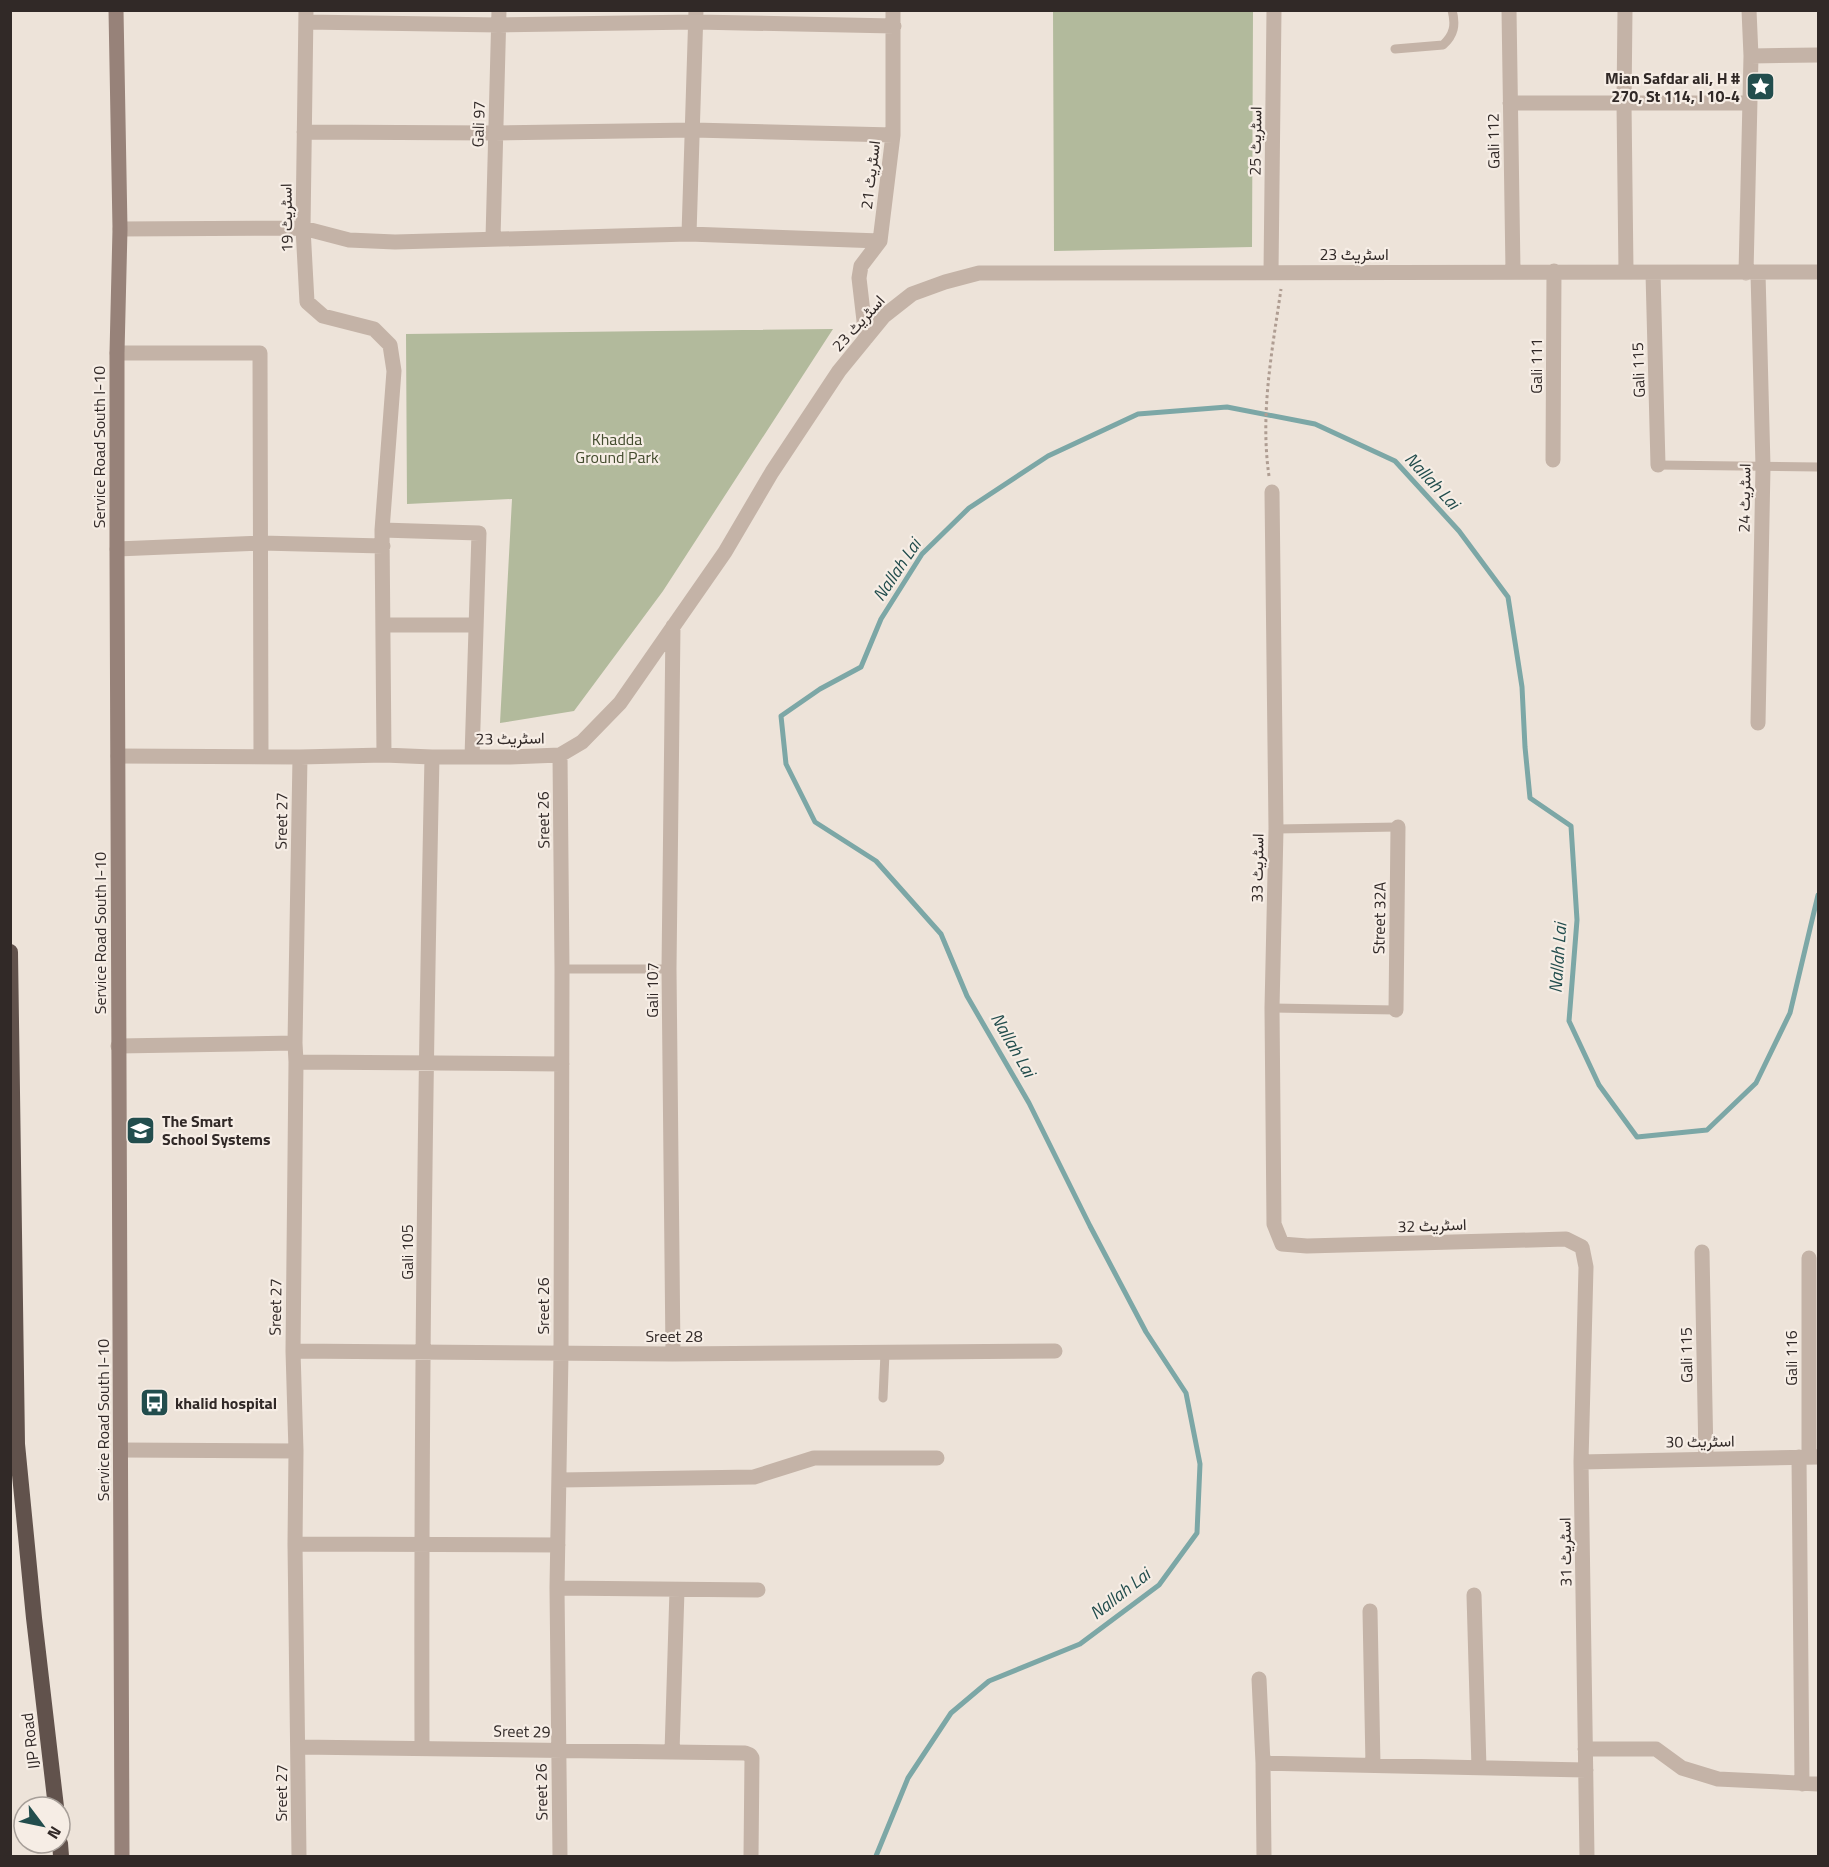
<svg xmlns="http://www.w3.org/2000/svg" width="1829" height="1867" font-family="'Titillium Web',Vazirmatn,sans-serif">
  <style>
    .green { fill: #b2ba9c }
    .lines { fill: none; stroke-linecap: round; stroke-linejoin: round }
    .stream { stroke: #7ca7a6; stroke-width: 5 }
    .path { stroke: #af9d92; stroke-width: 3; stroke-dasharray: 3 3; stroke-linecap: butt }
    .service { stroke: #c4b3a7; stroke-width: 9 }
    .minor { stroke: #c4b3a7; stroke-width: 15 }
    .secondary { stroke: #978279; stroke-width: 15 }
    .trunk { stroke: #61524c; stroke-width: 16 }
    .labels { text-anchor: middle; stroke-width: 4.5; stroke-linejoin: round; paint-order: stroke }
    .poi-label { font-size: 16px; font-weight: bold; fill: #312927; stroke: #f6ede5; text-anchor: start }
    .street-label { font-size: 16px; fill: #312927; stroke: #f6ede5 }
    .park-label { font-size: 16px; fill: #434c2e; stroke: #f6ede5 }
    .water-label { font-size: 18px; font-style: italic; fill: #224d4d; stroke: #f6ede5 }
  </style>
  <rect width="100%" height="100%" fill="#ede3d9"/>
  <path class="green" d="M 1053,11 L 1253,11 L 1252,247 L 1054,251 Z
    M 833,329 L 663,591 L 574,711 L 500,723 L 512,499 L 407,504 L 406,334 Z"/>
  <g class="lines">
    <path class="stream" d="M 876,1856 L 908,1778 L 951,1713 L 989,1681 L 1080,1644 L 1159,1585 L 1197,1533 L 1200,1464 L 1186,1393 L 1146,1332 L 1090,1226 L 1029,1103 L 967,996 L 941,934 L 876,861 L 815,822 L 786,764 L 781,716 L 820,689 L 861,667 L 881,619 L 922,554 L 969,508 L 1048,456 L 1138,414 L 1227,407 L 1315,424 L 1395,461 L 1459,531 L 1508,597 L 1522,687 L 1525,747 L 1530,798 L 1571,826 L 1577,920 L 1569,1021 L 1599,1085 L 1637,1137 L 1707,1130 L 1756,1083 L 1790,1013 L 1818,895"/>
    <path class="path" d="M 1269,476 C 1260,414 1272,351 1281,289"/>
    <path class="service" d="M 1395,49 L 1443,45 C 1454,35 1456,25 1452,10
      M 1658,465 L 1818,467
      M 1276,829 L 1398,827
      M 562,969 L 669,969
      M 1272,1008 L 1396,1010
      M 883,1398 L 885,1353"/>
    <path class="minor" d="M 306,10 L 303,228 L 307,302 L 323,316 L 374,329 L 390,345 L 394,371 L 382,530 L 384,755
      M 1509,10 L 1513,271
      M 1625,10 L 1624,103 L 1626,271
      M 306,22 L 499,25 L 696,22 L 894,26
      M 1751,56 L 1818,55
      M 1510,103 L 1750,103
      M 304,132 L 495,133 L 693,130 L 893,135
      M 120,229 L 303,228 L 349,240 L 395,242 L 689,234 L 880,241
      M 689,234 L 696,10
      M 493,238 L 499,10
      M 1271,272 L 1274,10
      M 1653,273 L 1658,465
      M 1746,273 L 1751,56 L 1749,10
      M 866,338 L 859,278 L 861,266 L 880,241 L 893,135 L 893,10
      M 117,353 L 260,353 L 261,756
      M 1553,460 L 1554,271
      M 1272,492 L 1276,829 L 1272,1008 L 1274,1224 L 1282,1244 L 1307,1246 L 1566,1239 L 1582,1247 L 1586,1267 L 1581,1462 L 1587,1856
      M 382,530 L 479,533 L 472,757
      M 117,549 L 261,543 L 383,546
      M 383,625 L 476,625
      M 1758,723 L 1763,467 L 1758,273
      M 560,755 L 562,969 L 561,1353 L 557,1588 L 560,1856
      M 118,756 L 300,757 L 384,755 L 432,757 L 510,757 L 560,755 L 582,742 L 620,703 L 725,552 L 772,472 L 839,371 L 884,316 L 912,294 L 945,282 L 979,273 L 1818,272
      M 1396,1010 L 1398,827
      M 118,1046 L 295,1043
      M 296,1062 L 562,1064
      M 1702,1252 L 1706,1458
      M 1809,1258 L 1809,1457
      M 293,1351 L 673,1354 L 1055,1351
      M 673,1354 L 669,969 L 673,626
      M 121,1450 L 296,1451
      M 1799,1457 L 1802,1784
      M 1581,1462 L 1818,1457
      M 560,1480 L 754,1477 L 814,1458 L 937,1458
      M 295,1544 L 558,1545
      M 557,1588 L 758,1590
      M 1474,1595 L 1479,1768
      M 1370,1611 L 1373,1765
      M 1259,1679 L 1263,1763 L 1586,1770
      M 299,1747 L 745,1753 L 750,1755 L 752,1758 L 751,1856
      M 422,1748 C 421,1418 425,1087 432,757
      M 1585,1749 L 1656,1749 L 1682,1768 L 1718,1779 L 1818,1784
      M 672,1752 L 677,1590
      M 1263,1763 L 1264,1856
      M 299,1856 L 295,1544 L 296,1451 L 293,1351 L 296,1062 L 295,1043 L 300,757"/>
    <path class="secondary" d="M 116,10 L 120,229 L 117,353 L 117,549 L 122,1856"/>
    <path class="trunk" d="M 10,952 L 17,1444 L 34,1618 L 56,1807
      M 60,1843 L 61,1856"/>
  </g>
  <defs>
    <symbol id="sight-square" viewBox="-11 -11 22 22"><rect x="-9" y="-9" width="18" height="18" rx="4" fill="#224d4d" stroke="#f6ede5"/><path d="M0-6L1.8-2.2L6-1.7L2.9 1.2L3.7 5.4L0 3.3L-3.7 5.4L-2.9 1.2L-6-1.7L-1.8-2.2Z" fill="#fff"/></symbol>
    <symbol id="school-square" viewBox="-11 -11 22 22"><rect x="-9" y="-9" width="18" height="18" rx="4" fill="#224d4d" stroke="#f6ede5"/><path d="M0-5L7-2L0 1L-7-2ZM-4 1L0 2.5L4 1V4Q0 6-4 4Z" fill="#fff"/></symbol>
    <symbol id="bus-square" viewBox="-11 -11 22 22"><rect x="-9" y="-9" width="18" height="18" rx="4" fill="#224d4d" stroke="#f6ede5"/><path d="M-5-6H5V4H4V6H2V4H-2V6H-4V4H-5ZM-3.5-4V0h7V-4ZM-3.5 1.2v1.5H-2V1.2ZM2 1.2v1.5H3.5V1.2Z" fill="#fff"/></symbol>
  </defs>
  <g fill-rule="evenodd">
    <use href="#sight-square" x="1744" y="70" width="33" height="33"/>
    <use href="#school-square" x="124" y="1114" width="33" height="33"/>
    <use href="#bus-square" x="138" y="1386" width="33" height="33"/>
  </g>
  <g class="labels">
    <g class="poi-label">
      <text x="1740" y="84" text-anchor="end">Mian Safdar ali, H #<tspan x="1740" dy="18">270, St 114, I 10-4</tspan></text>
      <text x="162" y="1127">The Smart<tspan x="162" dy="18">School Systems</tspan></text>
      <text x="175" y="1409">khalid hospital</text>
    </g>
    <g class="street-label">
      <text transform="translate(478 124) rotate(-88)" y="6">Gali 97</text>
      <text transform="translate(1255 141) rotate(-89)" y="6">اسٹریٹ 25</text>
      <text transform="translate(1493 141) rotate(-91)" y="6">Gali 112</text>
      <text transform="translate(870 175) rotate(-83)" y="6">اسٹریٹ 21</text>
      <text transform="translate(286 218) rotate(-91)" y="6">اسٹریٹ 19</text>
      <text x="1354" y="260">اسٹریٹ 23</text>
      <text transform="translate(858 323) rotate(-48)" y="6">اسٹریٹ 23</text>
      <text transform="translate(1536 366) rotate(-90)" y="6">Gali 111</text>
      <text transform="translate(1638 370) rotate(-92)" y="6">Gali 115</text>
      <text transform="translate(99 447) rotate(-90)" y="6">Service Road South I-10</text>
      <text transform="translate(1744 498) rotate(-89)" y="6">اسٹریٹ 24</text>
      <text transform="translate(510 738) rotate(-1)" y="6">اسٹریٹ 23</text>
      <text transform="translate(543 820) rotate(-91)" y="6">Sreet 26</text>
      <text transform="translate(281 821) rotate(-89)" y="6">Sreet 27</text>
      <text transform="translate(1257 868) rotate(-89)" y="6">اسٹریٹ 33</text>
      <text transform="translate(1379 918) rotate(-89)" y="6">Street 32A</text>
      <text transform="translate(100 933) rotate(-90)" y="6">Service Road South I-10</text>
      <text transform="translate(652 990) rotate(-90)" y="6">Gali 107</text>
      <text transform="translate(1432 1225) rotate(-2)" y="6">اسٹریٹ 32</text>
      <text transform="translate(407 1252) rotate(-90)" y="6">Gali 105</text>
      <text transform="translate(543 1306) rotate(-90)" y="6">Sreet 26</text>
      <text transform="translate(275 1307) rotate(-89)" y="6">Sreet 27</text>
      <text x="674" y="1342">Sreet 28</text>
      <text transform="translate(1686 1355) rotate(-91)" y="6">Gali 115</text>
      <text transform="translate(1791 1358) rotate(-90)" y="6">Gali 116</text>
      <text transform="translate(103 1420) rotate(-90)" y="6">Service Road South I-10</text>
      <text transform="translate(1700 1441) rotate(-1)" y="6">اسٹریٹ 30</text>
      <text transform="translate(1565 1552) rotate(-91)" y="6">اسٹریٹ 31</text>
      <text transform="translate(522 1731) rotate(1)" y="6">Sreet 29</text>
      <text transform="translate(30 1741) rotate(-97)" y="6">IJP Road</text>
      <text transform="translate(541 1792) rotate(-91)" y="6">Sreet 26</text>
      <text transform="translate(281 1793) rotate(-90)" y="6">Sreet 27</text>
    </g>
    <g class="park-label">
      <text x="617" y="445">Khadda<tspan x="617" dy="18">Ground Park</tspan></text>
    </g>
    <g class="water-label">
      <text transform="translate(1432 481) rotate(47)" y="6">Nallah Lai</text>
      <text transform="translate(897 570) rotate(-56)" y="6">Nallah Lai</text>
      <text transform="translate(1558 958) rotate(-86)" y="6">Nallah Lai</text>
      <text transform="translate(1013 1045) rotate(60)" y="6">Nallah Lai</text>
      <text transform="translate(1120 1594) rotate(-38)" y="6">Nallah Lai</text>
    </g>
  </g>
  <rect width="1829" height="1867" fill="none" stroke="#312927" stroke-width="24"/>
  <g transform="translate(42 1825) rotate(122)"><circle r="28" fill="#f6ede5" stroke="#a79f99" stroke-width="1.5"/>
  <path d="M0-4.5L10 22L0 15L-10 22Z" fill="#224d4d"/>
  <text y="-9" font-size="16" font-weight="bold" text-anchor="middle" fill="#312927">N</text>
  </g>
</svg>
